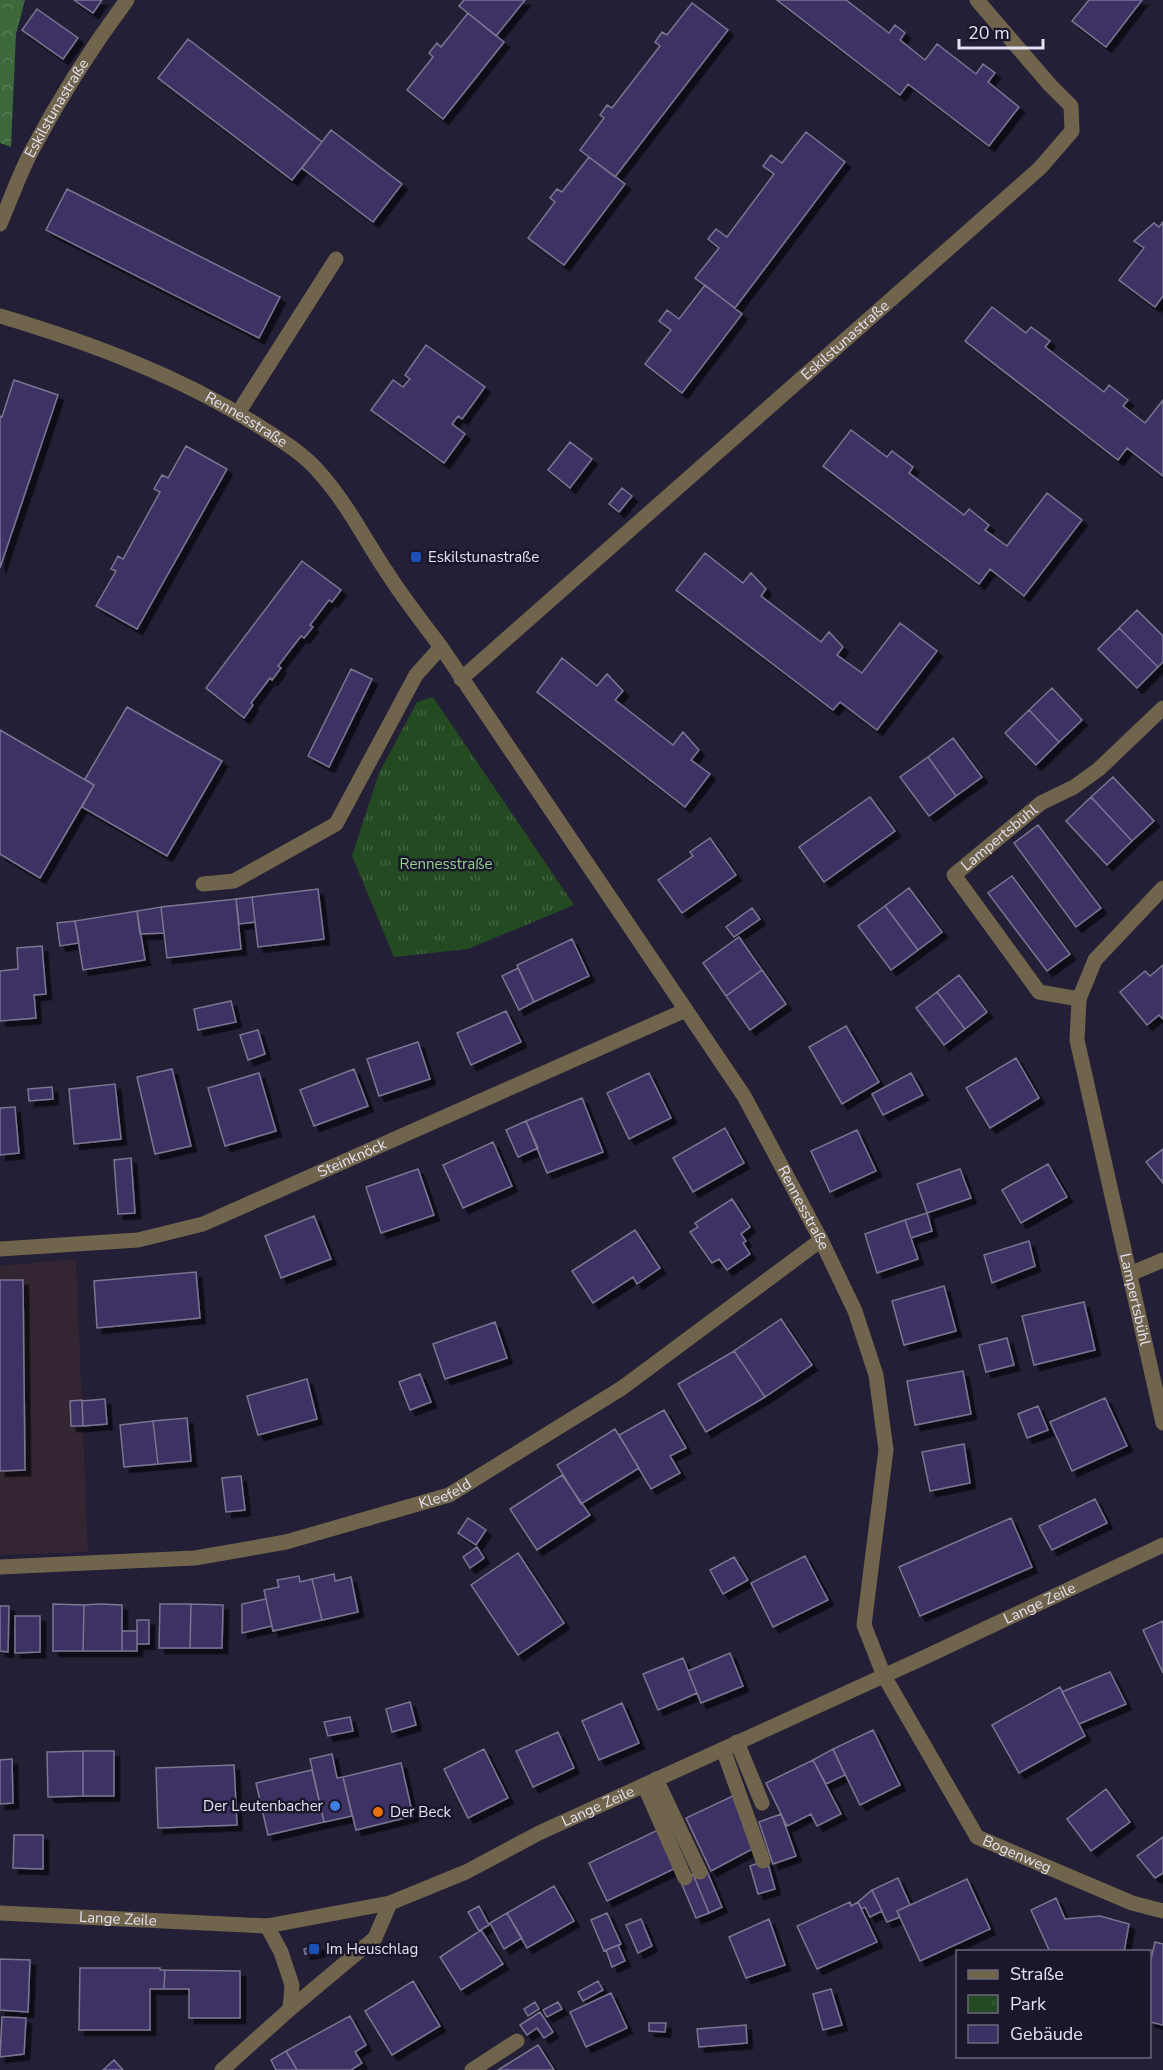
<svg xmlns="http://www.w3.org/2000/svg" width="1163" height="2070" font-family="'Nunito Sans',sans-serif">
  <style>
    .education { fill: #332531 }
    .forest { fill: url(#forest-crowns) }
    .park { fill: url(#park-tufts) }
    .building { fill: #3c3164; stroke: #7a7692; stroke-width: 1.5; filter: url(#shadow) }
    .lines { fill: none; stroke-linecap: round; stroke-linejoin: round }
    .minor { stroke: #70644c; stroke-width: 15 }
    .transit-dot { fill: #1a4fb4; stroke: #1a162c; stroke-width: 2 }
    .shop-dot { fill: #3f7fe0; stroke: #1a162c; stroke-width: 2 }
    .food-dot { fill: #e8710a; stroke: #1a162c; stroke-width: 2 }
    .labels { text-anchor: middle; stroke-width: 5; stroke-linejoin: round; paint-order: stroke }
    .street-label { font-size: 15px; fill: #e4e2f2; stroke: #1a162c }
    .poi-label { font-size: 15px; fill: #e4e2f2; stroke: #1a162c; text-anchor: start }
    .park-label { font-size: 15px; fill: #92d28d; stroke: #1a162c }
  </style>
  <defs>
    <pattern id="forest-crowns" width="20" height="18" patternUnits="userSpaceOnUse" patternTransform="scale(1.5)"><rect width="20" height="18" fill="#3d683b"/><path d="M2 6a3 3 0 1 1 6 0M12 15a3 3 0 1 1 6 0" fill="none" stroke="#597d58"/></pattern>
    <pattern id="park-tufts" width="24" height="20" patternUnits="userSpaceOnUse" patternTransform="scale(1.5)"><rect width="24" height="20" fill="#234a21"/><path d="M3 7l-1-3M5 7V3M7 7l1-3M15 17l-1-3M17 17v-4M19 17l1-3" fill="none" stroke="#436442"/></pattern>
    <filter id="shadow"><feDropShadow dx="5.5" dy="5.5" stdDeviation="0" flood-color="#0009"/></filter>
  </defs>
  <rect width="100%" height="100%" fill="#231f36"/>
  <path class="education" d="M 76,1259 L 88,1552 L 0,1555 L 0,1266 Z"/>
  <path class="forest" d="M 0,0 L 25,0 L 16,34 L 11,147 L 0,143 Z"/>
  <path class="park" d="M 433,697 L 574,905 L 468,949 L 394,957 L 352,856 L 379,773 L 417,702 Z"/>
  <path class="building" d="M 74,0 L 102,0 L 93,13 Z
    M 464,0 L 525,0 L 496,36 L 459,6 Z
    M 777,0 L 846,0 L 889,33 L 895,25 L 905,33 L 900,40 L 925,60 L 937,44 L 976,74 L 983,64 L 995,73 L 988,82 L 1019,107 L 989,146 L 908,84 L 900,95 Z
    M 1089,0 L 1142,0 L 1106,47 L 1072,21 Z
    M 692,3 L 728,30 L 615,177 L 580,150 L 604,118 L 600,115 L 607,105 L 612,108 L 660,46 L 655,42 L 662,32 L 667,35 Z
    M 37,9 L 78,38 L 63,59 L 22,30 Z
    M 468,13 L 504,42 L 443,119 L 407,90 L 433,57 L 429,53 L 437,43 L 441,47 Z
    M 188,39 L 322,142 L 292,180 L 158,78 Z
    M 331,130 L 402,184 L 373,222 L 302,168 Z
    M 806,132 L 845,162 L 735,308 L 695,278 L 719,248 L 708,239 L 716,229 L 727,237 L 774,174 L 763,166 L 771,155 L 782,163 Z
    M 589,157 L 625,184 L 564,265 L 528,238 L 555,202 L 550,198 L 557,189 L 562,192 Z
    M 67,189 L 280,297 L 259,338 L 46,230 Z
    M 1163,222 L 1163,296 L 1155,307 L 1119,280 L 1144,248 L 1134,241 L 1154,223 L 1159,227 Z
    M 705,285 L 742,314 L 682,393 L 645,364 L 671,330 L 659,321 L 667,310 L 679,319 Z
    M 992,307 L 1026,333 L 1031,327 L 1050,341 L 1045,347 L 1104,392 L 1109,385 L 1128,400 L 1123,406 L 1145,423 L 1163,400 L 1163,476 L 1127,448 L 1118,460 L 965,341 Z
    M 426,345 L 485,387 L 462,419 L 458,416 L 452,424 L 465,434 L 444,463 L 371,410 L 393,380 L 403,387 L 410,379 L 405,375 Z
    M 14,380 L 58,395 L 0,568 L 0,416 L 2,417 Z
    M 851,430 L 887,457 L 892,451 L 913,467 L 909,473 L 964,515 L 969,509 L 989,525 L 985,530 L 1007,546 L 1047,493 L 1082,520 L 1024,596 L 990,569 L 979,584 L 823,466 Z
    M 570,442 L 592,459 L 570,488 L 548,470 Z
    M 186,446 L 227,469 L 137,629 L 96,606 L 116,571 L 111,569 L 118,556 L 123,559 L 160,492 L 154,489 L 162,475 L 168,478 Z
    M 622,488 L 632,496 L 619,512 L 609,504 Z
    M 705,553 L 743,583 L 751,573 L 766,589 L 761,596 L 821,642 L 829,632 L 843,647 L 837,655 L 862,673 L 900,623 L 937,651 L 877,730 L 840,702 L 833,710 L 676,590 Z
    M 302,561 L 341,590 L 332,602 L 329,600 L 310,625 L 313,627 L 304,638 L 301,636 L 278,666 L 281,668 L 272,680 L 270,678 L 251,703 L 253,705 L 244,718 L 206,688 Z
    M 1137,610 L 1163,636 L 1163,662 L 1158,667 L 1119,628 Z
    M 1119,628 L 1158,667 L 1137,688 L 1098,649 Z
    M 562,658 L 597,686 L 607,674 L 623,691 L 615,700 L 673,745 L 683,732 L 699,750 L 691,760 L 710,774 L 685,807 L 537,692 Z
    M 351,669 L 372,679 L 329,767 L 308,756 Z
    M 1052,688 L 1082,720 L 1059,742 L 1029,710 Z
    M 127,707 L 222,761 L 167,856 L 82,807 L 94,785 L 85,779 Z
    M 1029,710 L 1059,742 L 1036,765 L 1005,733 Z
    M 0,730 L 94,785 L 40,878 L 0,854 Z
    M 953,738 L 982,777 L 956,796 L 928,757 Z
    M 928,757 L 956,796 L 929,816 L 900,777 Z
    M 1113,777 L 1154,821 L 1132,841 L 1091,797 Z
    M 870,797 L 895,831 L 824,882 L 799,847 Z
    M 1091,797 L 1132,841 L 1107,865 L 1066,821 Z
    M 1038,825 L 1101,908 L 1076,927 L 1014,843 Z
    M 710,838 L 736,875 L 682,913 L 658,880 L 693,856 L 690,852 Z
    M 1012,876 L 1070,954 L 1047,971 L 988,893 Z
    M 909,888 L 942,932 L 918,950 L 885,906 Z
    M 318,889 L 324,939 L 258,947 L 252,897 Z
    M 252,897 L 255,922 L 239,924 L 236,899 Z
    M 236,899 L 241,949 L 167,958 L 161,907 Z
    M 885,906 L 918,950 L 891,970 L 858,926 Z
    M 161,907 L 164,933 L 140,934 L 137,911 Z
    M 752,908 L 760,919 L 734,937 L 726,927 Z
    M 137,911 L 145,960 L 83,970 L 75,921 Z
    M 75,921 L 79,943 L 60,946 L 57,923 Z
    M 739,937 L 762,970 L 726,996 L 703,963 Z
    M 572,939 L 589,976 L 534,1002 L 517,965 Z
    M 42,946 L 46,994 L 34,995 L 36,1018 L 0,1021 L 0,971 L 18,969 L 17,948 Z
    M 1163,965 L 1163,1019 L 1159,1015 L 1147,1025 L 1120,992 L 1145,971 L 1150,976 Z
    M 518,968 L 534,1002 L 519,1010 L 502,976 Z
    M 762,970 L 786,1004 L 750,1030 L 726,996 Z
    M 959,975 L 987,1012 L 965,1029 L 937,992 Z
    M 937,992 L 965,1029 L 944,1045 L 916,1008 Z
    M 231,1001 L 236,1022 L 198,1030 L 194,1009 Z
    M 506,1011 L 521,1042 L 471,1065 L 457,1033 Z
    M 846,1026 L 879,1082 L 842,1104 L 809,1047 Z
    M 258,1030 L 265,1054 L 248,1060 L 240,1035 Z
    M 418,1042 L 430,1079 L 379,1096 L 367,1059 Z
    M 1016,1058 L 1039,1098 L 990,1128 L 966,1088 Z
    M 172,1069 L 191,1146 L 155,1154 L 137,1077 Z
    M 354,1069 L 368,1106 L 314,1126 L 300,1090 Z
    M 259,1073 L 276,1131 L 225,1146 L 208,1088 Z
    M 649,1073 L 671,1118 L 629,1139 L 607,1093 Z
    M 911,1073 L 923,1095 L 883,1115 L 872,1094 Z
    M 115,1084 L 121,1139 L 74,1144 L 69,1089 Z
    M 52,1087 L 53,1099 L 29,1101 L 28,1089 Z
    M 582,1098 L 603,1152 L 547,1173 L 526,1121 Z
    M 15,1107 L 19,1153 L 0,1155 L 0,1108 Z
    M 526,1121 L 538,1148 L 518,1157 L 506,1130 Z
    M 725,1128 L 744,1163 L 693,1192 L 673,1158 Z
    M 857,1130 L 876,1171 L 830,1192 L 811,1151 Z
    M 493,1142 L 512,1186 L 463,1208 L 443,1165 Z
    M 1163,1149 L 1163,1183 L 1146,1162 Z
    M 131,1158 L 135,1213 L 118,1214 L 114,1160 Z
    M 1048,1164 L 1067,1197 L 1021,1223 L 1002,1190 Z
    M 418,1169 L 434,1215 L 381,1233 L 366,1187 Z
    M 960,1169 L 971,1198 L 927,1213 L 917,1184 Z
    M 732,1199 L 750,1227 L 741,1234 L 746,1241 L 743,1243 L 750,1254 L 727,1270 L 719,1259 L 712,1263 L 690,1232 L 698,1227 L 695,1223 Z
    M 927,1213 L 932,1231 L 911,1238 L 905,1220 Z
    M 314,1216 L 331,1259 L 281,1278 L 265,1236 Z
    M 905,1220 L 918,1259 L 877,1273 L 865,1234 Z
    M 635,1230 L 660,1268 L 637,1284 L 633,1277 L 593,1303 L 572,1271 Z
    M 1029,1241 L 1035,1266 L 992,1283 L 984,1255 Z
    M 196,1272 L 200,1318 L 97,1328 L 94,1281 Z
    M 0,1280 L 23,1280 L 25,1470 L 0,1471 Z
    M 944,1286 L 956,1331 L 904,1345 L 892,1301 Z
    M 1084,1302 L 1095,1350 L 1034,1365 L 1022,1316 Z
    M 781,1319 L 812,1365 L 765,1397 L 734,1351 Z
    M 495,1322 L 507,1358 L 445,1379 L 433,1344 Z
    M 1007,1338 L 1014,1365 L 986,1372 L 979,1345 Z
    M 734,1351 L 765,1397 L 706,1432 L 678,1384 Z
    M 963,1371 L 971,1414 L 915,1425 L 907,1381 Z
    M 420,1374 L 431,1402 L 410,1410 L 399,1382 Z
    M 307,1379 L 317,1419 L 258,1435 L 247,1396 Z
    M 1105,1398 L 1127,1446 L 1072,1471 L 1050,1422 Z
    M 105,1399 L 107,1424 L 83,1426 L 82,1401 Z
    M 82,1400 L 83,1426 L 71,1426 L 70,1401 Z
    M 1038,1406 L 1048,1430 L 1027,1438 L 1018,1414 Z
    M 664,1410 L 686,1448 L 670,1456 L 680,1473 L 651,1489 L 619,1435 Z
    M 187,1418 L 191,1461 L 158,1464 L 153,1421 Z
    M 153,1421 L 158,1464 L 124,1467 L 120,1425 Z
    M 615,1429 L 639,1468 L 581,1504 L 557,1465 Z
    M 964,1444 L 970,1483 L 930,1491 L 922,1452 Z
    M 562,1475 L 590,1515 L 537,1550 L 510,1509 Z
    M 241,1476 L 245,1510 L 226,1512 L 222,1478 Z
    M 1095,1499 L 1107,1523 L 1052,1550 L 1039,1526 Z
    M 468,1518 L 486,1530 L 476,1545 L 458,1533 Z
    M 1011,1518 L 1032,1567 L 920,1616 L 899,1567 Z
    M 477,1547 L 484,1558 L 470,1568 L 463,1557 Z
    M 518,1553 L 564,1623 L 518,1655 L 471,1585 Z
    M 805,1556 L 828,1600 L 773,1627 L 751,1583 Z
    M 734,1557 L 748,1580 L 723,1594 L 710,1570 Z
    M 334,1574 L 335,1581 L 351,1577 L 358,1612 L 322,1620 L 312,1579 Z
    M 299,1576 L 300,1582 L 312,1579 L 322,1620 L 273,1631 L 264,1590 L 279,1587 L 277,1580 Z
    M 266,1599 L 272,1626 L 242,1633 L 242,1604 Z
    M 53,1604 L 84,1605 L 83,1651 L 53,1651 Z
    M 100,1604 L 122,1605 L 122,1651 L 83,1651 L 84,1605 Z
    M 160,1604 L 191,1604 L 190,1648 L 159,1648 Z
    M 191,1604 L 223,1605 L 222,1648 L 190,1648 Z
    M 0,1606 L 9,1606 L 8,1652 L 0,1651 Z
    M 15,1616 L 40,1616 L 40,1652 L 15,1653 Z
    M 137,1620 L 149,1620 L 149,1644 L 137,1644 Z
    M 1163,1621 L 1163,1673 L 1143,1630 Z
    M 122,1631 L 137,1631 L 137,1651 L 122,1651 Z
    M 730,1653 L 743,1686 L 701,1703 L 688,1671 Z
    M 683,1658 L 697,1693 L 658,1710 L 643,1674 Z
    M 1110,1672 L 1126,1704 L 1079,1724 L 1062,1692 Z
    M 1060,1687 L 1085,1736 L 1019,1773 L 992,1725 Z
    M 410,1702 L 416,1725 L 392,1732 L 386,1709 Z
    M 622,1703 L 639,1743 L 599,1760 L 582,1721 Z
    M 350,1717 L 353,1731 L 328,1736 L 324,1722 Z
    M 873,1730 L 900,1785 L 860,1805 L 833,1749 Z
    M 558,1732 L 574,1768 L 533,1787 L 516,1751 Z
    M 484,1749 L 508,1798 L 468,1818 L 444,1769 Z
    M 833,1749 L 845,1775 L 826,1784 L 813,1760 Z
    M 83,1751 L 114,1751 L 114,1796 L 83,1796 Z
    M 83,1751 L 83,1796 L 48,1797 L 47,1752 Z
    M 332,1754 L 337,1778 L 343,1777 L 352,1816 L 324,1822 L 310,1759 Z
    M 12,1759 L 13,1803 L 0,1804 L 0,1760 Z
    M 813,1760 L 841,1814 L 817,1826 L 811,1814 L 787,1826 L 766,1783 Z
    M 401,1763 L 413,1816 L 356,1830 L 343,1777 Z
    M 234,1765 L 237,1825 L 158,1828 L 156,1768 Z
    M 312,1770 L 324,1822 L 268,1835 L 256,1783 Z
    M 1106,1789 L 1130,1822 L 1091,1851 L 1067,1819 Z
    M 735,1795 L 758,1846 L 711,1871 L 686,1818 Z
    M 781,1814 L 796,1856 L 773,1864 L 759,1822 Z
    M 660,1829 L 678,1867 L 607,1901 L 589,1863 Z
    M 14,1835 L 43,1835 L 43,1869 L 13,1868 Z
    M 1163,1837 L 1163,1873 L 1155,1878 L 1137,1856 Z
    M 767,1860 L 775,1889 L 758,1894 L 750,1866 Z
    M 706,1869 L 722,1907 L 709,1913 L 693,1874 Z
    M 693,1874 L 709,1913 L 696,1918 L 680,1880 Z
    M 898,1878 L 910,1905 L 897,1911 L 900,1917 L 887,1922 L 872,1890 Z
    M 967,1879 L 990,1929 L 920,1961 L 897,1911 Z
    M 554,1886 L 574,1921 L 527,1948 L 507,1913 Z
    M 872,1890 L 882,1911 L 870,1917 L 865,1907 L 862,1909 L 858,1902 Z
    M 1056,1898 L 1065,1919 L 1100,1916 L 1129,1924 L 1124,1952 L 1050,1952 L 1031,1910 Z
    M 850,1902 L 851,1906 L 858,1902 L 877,1942 L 817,1969 L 797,1926 Z
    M 479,1906 L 489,1925 L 479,1931 L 468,1912 Z
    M 507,1913 L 522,1938 L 504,1949 L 490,1923 Z
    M 607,1913 L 621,1944 L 604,1951 L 591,1920 Z
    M 641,1919 L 652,1946 L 638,1953 L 626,1925 Z
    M 769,1919 L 785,1965 L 746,1978 L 729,1937 Z
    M 481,1930 L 503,1964 L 461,1990 L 440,1957 Z
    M 1155,1942 L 1163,1944 L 1163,2025 L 1150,2022 L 1150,1963 Z
    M 319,1945 L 320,1951 L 305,1954 L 304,1949 Z
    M 618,1945 L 625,1961 L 612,1967 L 606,1950 Z
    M 0,1959 L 30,1960 L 28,2012 L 0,2010 Z
    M 80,1968 L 160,1968 L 160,1970 L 165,1970 L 164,1989 L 150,1989 L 150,2030 L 79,2030 Z
    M 165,1970 L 240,1971 L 240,2018 L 189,2018 L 189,1989 L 164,1989 Z
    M 413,1981 L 440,2026 L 392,2055 L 365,2011 Z
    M 598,1981 L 603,1990 L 583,2001 L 578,1992 Z
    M 831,1989 L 842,2025 L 823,2030 L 813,1994 Z
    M 611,1993 L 627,2028 L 586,2047 L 570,2012 Z
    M 535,2002 L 539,2009 L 528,2016 L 524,2009 Z
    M 558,2002 L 562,2009 L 547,2017 L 543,2010 Z
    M 540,2012 L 553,2032 L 544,2038 L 537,2028 L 527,2035 L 520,2025 Z
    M 350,2016 L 366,2045 L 355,2052 L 362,2063 L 351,2070 L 297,2070 L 286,2051 Z
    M 2,2017 L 26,2018 L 24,2054 L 0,2057 Z
    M 649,2023 L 666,2023 L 665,2032 L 649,2031 Z
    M 746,2025 L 747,2043 L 699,2047 L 697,2029 Z
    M 538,2045 L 554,2070 L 498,2070 Z
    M 286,2051 L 297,2070 L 276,2070 L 271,2060 Z
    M 114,2060 L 123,2070 L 103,2070 Z"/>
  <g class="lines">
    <g class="minor">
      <path id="s1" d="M 0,224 C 10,201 19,175 31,152 C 59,99 91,48 127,0"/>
      <path id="s2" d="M 0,316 C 91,343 182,377 262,428 C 282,441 304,454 319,472 C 347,503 365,540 388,574 C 404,599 423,623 441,647 L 744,1096 L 821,1240 L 855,1311 L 876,1375 L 886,1450 L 864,1625 L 884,1676 L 977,1837 L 1132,1903 L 1163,1911"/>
      <path d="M 238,413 L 336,259"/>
      <path id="s3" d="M 461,679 L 1040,168 L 1072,131 L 1071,106 L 1050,85 L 977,0"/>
      <path d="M 203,884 L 234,881 L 336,824 L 416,675 L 441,647"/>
      <path id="s4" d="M 1163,888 L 1095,960 L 1079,999 L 1077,1040 L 1163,1423"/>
      <path id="s5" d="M 1079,999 L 1039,992 L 954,875 L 1041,803 L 1074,787 L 1099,769 L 1163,708"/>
      <path id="s6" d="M 0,1249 L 138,1240 L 203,1224 L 686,1010"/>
      <path d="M 1130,1274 L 1163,1260"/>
      <path id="s7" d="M 0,1567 L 195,1558 L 286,1542 L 449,1495 L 622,1388 L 821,1240"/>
      <path d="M 737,1742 L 762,1803"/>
      <path d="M 723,1749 L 763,1861"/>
      <path d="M 656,1779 L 700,1872"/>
      <path d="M 644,1785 L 685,1878"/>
      <path id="s8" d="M 0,1913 L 267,1926 L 390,1903 L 466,1872 L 539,1833 L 923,1658 L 1163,1545"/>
      <path d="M 267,1926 L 281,1952 L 292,1985 L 290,2009"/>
      <path d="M 222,2070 L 290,2009 L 375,1938 L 390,1903"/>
      <path d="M 472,2070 L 517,2041"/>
    </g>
  </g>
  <g class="transit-dot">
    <rect x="410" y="551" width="12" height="12" rx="3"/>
    <rect x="308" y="1943" width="12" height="12" rx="3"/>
  </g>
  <circle class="shop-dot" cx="335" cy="1806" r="6"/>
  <circle class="food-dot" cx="378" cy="1812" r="6"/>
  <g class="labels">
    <g class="street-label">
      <text dy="5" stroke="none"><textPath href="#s1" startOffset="129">Eskilstunastraße</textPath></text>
      <text dy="5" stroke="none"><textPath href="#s3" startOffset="512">Eskilstunastraße</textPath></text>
      <text dy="5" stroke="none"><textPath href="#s2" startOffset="268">Rennesstraße</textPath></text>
      <text dy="5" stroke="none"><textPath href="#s5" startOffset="244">Lampertsbühl</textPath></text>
      <text dy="5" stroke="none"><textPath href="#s6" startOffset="368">Steinknöck</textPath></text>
      <text dy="5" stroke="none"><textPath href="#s2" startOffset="1240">Rennesstraße</textPath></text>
      <text dy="5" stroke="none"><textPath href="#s4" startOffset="448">Lampertsbühl</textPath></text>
      <text dy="5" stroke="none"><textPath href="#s7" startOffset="454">Kleefeld</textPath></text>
      <text dy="5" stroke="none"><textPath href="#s8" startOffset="1108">Lange Zeile</textPath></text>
      <text dy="5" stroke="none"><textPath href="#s8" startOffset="622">Lange Zeile</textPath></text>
      <text dy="5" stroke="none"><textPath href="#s2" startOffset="1959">Bogenweg</textPath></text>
      <text dy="5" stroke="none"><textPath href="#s8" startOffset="118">Lange Zeile</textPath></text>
    </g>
    <g class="poi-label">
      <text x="428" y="562">Eskilstunastraße</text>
      <text x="323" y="1811" text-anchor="end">Der Leutenbacher</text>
      <text x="390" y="1817">Der Beck</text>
      <text x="326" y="1954">Im Heuschlag</text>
    </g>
    <g class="park-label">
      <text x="446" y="869">Rennesstraße</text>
    </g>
  </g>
  <rect x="956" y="1950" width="195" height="108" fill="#1a162c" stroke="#6b687b" stroke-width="1.5"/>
  <rect x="968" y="1970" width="30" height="9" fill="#70644c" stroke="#6b687b" stroke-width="1.5"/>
  <text x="1010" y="1980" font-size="18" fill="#e4e2f2">Straße</text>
  <rect x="968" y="1995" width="30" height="18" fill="url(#park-tufts)" stroke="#6b687b" stroke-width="1.5"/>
  <text x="1010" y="2010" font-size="18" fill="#e4e2f2">Park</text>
  <rect x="968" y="2025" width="30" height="18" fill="#3c3164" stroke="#6b687b" stroke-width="1.5"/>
  <text x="1010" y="2040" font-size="18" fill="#e4e2f2">Gebäude</text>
  <path d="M959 39v9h84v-9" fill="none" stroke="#e4e2f2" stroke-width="3"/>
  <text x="968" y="39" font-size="18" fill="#e4e2f2" stroke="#1a162c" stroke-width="4.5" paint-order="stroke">20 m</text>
</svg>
